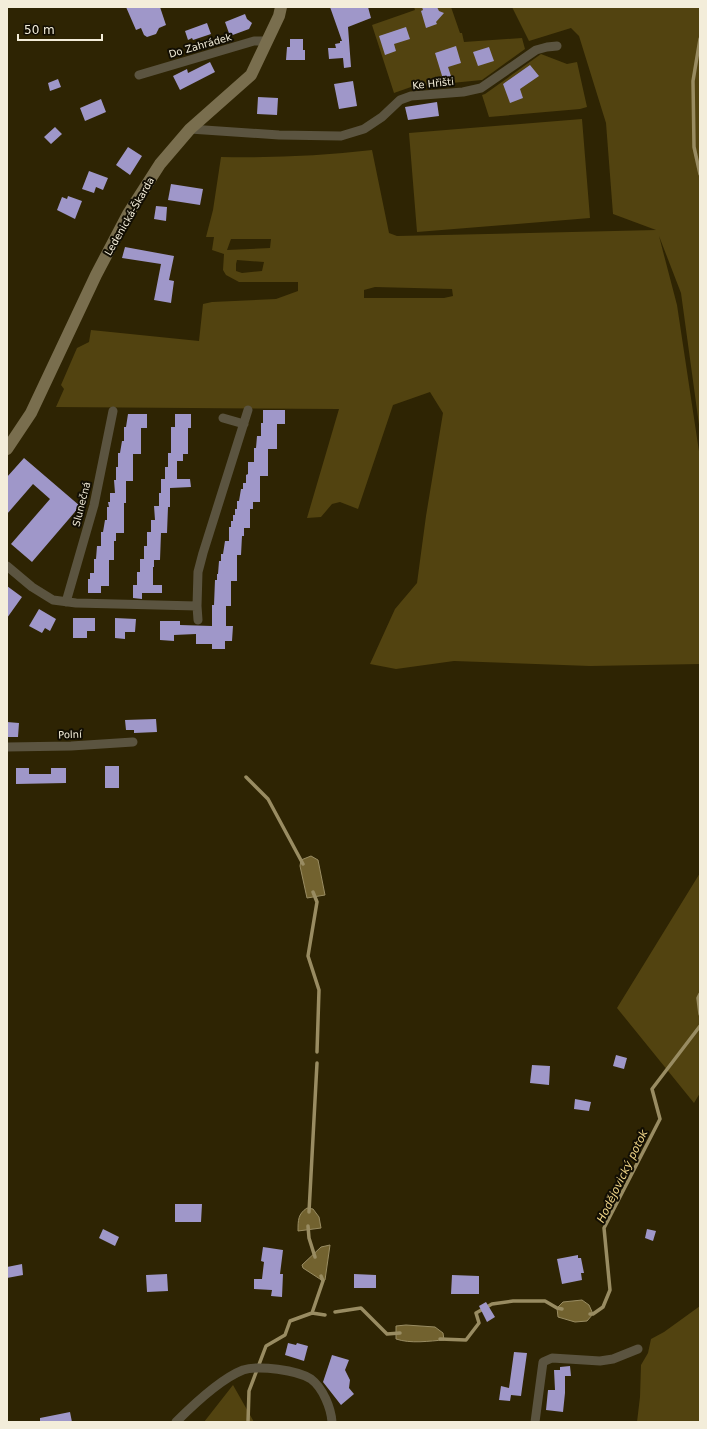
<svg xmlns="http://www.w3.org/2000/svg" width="707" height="1429" font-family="'DejaVu Sans',sans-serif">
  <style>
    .green { fill: #524310; fill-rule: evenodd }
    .water { fill: #72622f; stroke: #998c62 }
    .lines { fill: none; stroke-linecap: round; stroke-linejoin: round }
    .stream { stroke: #998c62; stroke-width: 3.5 }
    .building { fill: #9f97c9 }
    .street { stroke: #5b5440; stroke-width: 9 }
    .secondary { stroke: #796e4e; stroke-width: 12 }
    .labels { text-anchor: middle; stroke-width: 4; stroke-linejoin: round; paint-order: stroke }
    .street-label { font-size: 10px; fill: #f3edda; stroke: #120e03 }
    .water-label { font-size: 11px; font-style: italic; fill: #f2d789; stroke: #120e03 }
  </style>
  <rect width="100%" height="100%" fill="#2e2403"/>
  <path class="green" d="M 414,7 L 451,7 L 460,33 L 462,33 L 464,42 L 522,38 L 525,49 L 482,80 L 411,87 L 394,93 L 372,25 L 415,10 Z
    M 512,7 L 700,7 L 700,432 L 681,293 L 659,236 L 677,305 L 700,458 L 700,664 L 590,666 L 454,661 L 396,669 L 370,664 L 395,609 L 417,583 L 426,516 L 443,413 L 430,392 L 393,405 L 358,509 L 340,502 L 332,504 L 321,517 L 307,518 L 339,409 L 56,407 L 64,389 L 61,385 L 77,348 L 89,342 L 91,330 L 199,341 L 203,304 L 212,302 L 276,299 L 298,291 L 298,282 L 239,282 L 226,275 L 223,270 L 224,254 L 212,250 L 214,237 L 206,237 L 213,210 L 221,157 C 271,158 322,156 372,150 L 389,233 L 397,236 L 656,230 L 613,214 L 606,123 L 579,36 L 571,28 L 529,41 ZM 231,239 L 271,239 L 270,248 L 227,250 ZM 237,260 L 264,262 L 262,271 L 242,273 L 236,271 L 236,264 ZM 375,287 L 452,289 L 453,296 L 444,298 L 364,298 L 364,290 Z
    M 541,54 L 567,64 L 577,62 L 587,107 L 580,109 L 489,117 L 482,95 L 485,94 Z
    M 582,119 L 590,218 L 417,232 L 409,133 Z
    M 700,873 L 700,1093 L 694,1103 L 617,1008 Z
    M 700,1306 L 700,1422 L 637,1422 L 640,1397 L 641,1365 L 648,1353 L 651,1339 L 664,1332 Z
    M 233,1385 L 254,1422 L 204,1422 Z"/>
  <path class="water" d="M 311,856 L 318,860 L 325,895 L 307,898 L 300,866 L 301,860 Z
    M 307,1208 L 313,1209 L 319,1217 L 321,1228 L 298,1231 C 298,1220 298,1214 307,1208 Z
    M 330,1245 L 325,1280 L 323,1281 L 303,1268 L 302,1265 L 321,1247 Z
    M 582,1300 L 589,1305 L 593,1314 L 587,1321 L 575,1322 L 558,1317 L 557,1308 L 563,1302 Z
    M 406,1325 L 435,1327 L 443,1333 L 444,1340 C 429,1341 411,1344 396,1339 L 396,1326 Z"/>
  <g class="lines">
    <path class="stream" d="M 700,39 L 693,81 L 694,147 L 700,174
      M 246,777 L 268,799 L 303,864
      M 313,892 L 317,902 L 308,956 L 319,990 L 317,1052
      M 700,994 L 698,998 L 700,1014
      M 309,1212 L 317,1063
      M 308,1226 L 309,1238 L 315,1257
      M 335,1312 L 361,1308 L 387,1334 L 400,1333
      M 312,1313 L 323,1281 L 321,1276
      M 590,1314 L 593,1314 L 603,1307 L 610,1290 L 604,1228 L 660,1119 L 652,1089 L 700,1026
      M 440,1339 L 466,1340 L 479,1323 L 476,1313 L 492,1304 L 513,1301 L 545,1301 L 557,1308 L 562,1309
      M 248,1422 L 249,1391 L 266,1346 L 285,1335 L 290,1321 L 312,1313 L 325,1315"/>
  </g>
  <path class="building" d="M 126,7 L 160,7 L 166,25 L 159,28 L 156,34 L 147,37 L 144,35 L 141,28 L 136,30 Z
    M 330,7 L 368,7 L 371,18 L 348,27 L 351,67 L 344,68 L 343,58 L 329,59 L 328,48 L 336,48 L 335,44 L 340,43 L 340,41 L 342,41 Z
    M 422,7 L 437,7 L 439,11 L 444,13 L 436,22 L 437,24 L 426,28 L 421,11 L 423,10 Z
    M 245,14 L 247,19 L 252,23 L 249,29 L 230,36 L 225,22 Z
    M 207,23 L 211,34 L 193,40 L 192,38 L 188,40 L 185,31 Z
    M 406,27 L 410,39 L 394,44 L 396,51 L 385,55 L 379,36 Z
    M 290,39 L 303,39 L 303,50 L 305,50 L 305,60 L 286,60 L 287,47 L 290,47 Z
    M 456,46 L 461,63 L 448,67 L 451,76 L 443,79 L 435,53 Z
    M 489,47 L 494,61 L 478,66 L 473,52 Z
    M 210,62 L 215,72 L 180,90 L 173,76 L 187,69 L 188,73 Z
    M 530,65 L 539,76 L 520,89 L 523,98 L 510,103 L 503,84 Z
    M 58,79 L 61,87 L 50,91 L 48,83 Z
    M 353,81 L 357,106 L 339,109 L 334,84 Z
    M 258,97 L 278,98 L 277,115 L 257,114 Z
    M 101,99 L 106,112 L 85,121 L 80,108 Z
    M 437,102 L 439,116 L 408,120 L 405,107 Z
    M 55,127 L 62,134 L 51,144 L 44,137 Z
    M 128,147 L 142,156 L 130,175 L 116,165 Z
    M 89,171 L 108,178 L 103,190 L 96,187 L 94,193 L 82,189 Z
    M 171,184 L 203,189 L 200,205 L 168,200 Z
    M 68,196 L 82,201 L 75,219 L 57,210 L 62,197 L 67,199 Z
    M 156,206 L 167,207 L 166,221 L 154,219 Z
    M 125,247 L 174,256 L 169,280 L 174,281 L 171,303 L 154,300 L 161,264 L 122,258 Z
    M 263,410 L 285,410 L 285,424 L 277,424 L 277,449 L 268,449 L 268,476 L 260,476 L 260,502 L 253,502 L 253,509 L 250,509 L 250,528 L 244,528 L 244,536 L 242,536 L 241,555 L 237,555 L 237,581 L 231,581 L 231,606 L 226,606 L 226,626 L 233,626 L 232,641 L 225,641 L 225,649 L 212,649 L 212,644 L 196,644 L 196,634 L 174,635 L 174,641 L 160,640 L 160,621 L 180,621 L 180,625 L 212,626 L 212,605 L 214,605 L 215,580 L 217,580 L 217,574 L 218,574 L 219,561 L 221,561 L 221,554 L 223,554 L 225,541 L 229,541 L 229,527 L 231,527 L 231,521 L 233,521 L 233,515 L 235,515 L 235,509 L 237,509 L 237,501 L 239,501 L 241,489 L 243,489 L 243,483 L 246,483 L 246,475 L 248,474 L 248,462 L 254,462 L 254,448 L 256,448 L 257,436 L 261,436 L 261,423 L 263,423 Z
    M 128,414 L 147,414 L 147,428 L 141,428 L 141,454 L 133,454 L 133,481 L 126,481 L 126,503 L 124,503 L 124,533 L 116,533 L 116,541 L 114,541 L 114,560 L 109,560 L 109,586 L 101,586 L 101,593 L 88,593 L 88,579 L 90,579 L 90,573 L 94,573 L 94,559 L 96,559 L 97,546 L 101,546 L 101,532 L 103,532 L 105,520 L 107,520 L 107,507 L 109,507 L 108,502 L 110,502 L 110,493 L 115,493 L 114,480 L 116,480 L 116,467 L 118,467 L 118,453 L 120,453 L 122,441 L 124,441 L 124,427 L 126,427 Z
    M 175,414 L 191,414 L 191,428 L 188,428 L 188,454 L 183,454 L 183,461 L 177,461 L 177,479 L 190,479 L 191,487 L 170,488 L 170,507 L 168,507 L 167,533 L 161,533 L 160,560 L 154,560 L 154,567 L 153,567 L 153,585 L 162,585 L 162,593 L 142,593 L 142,599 L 133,598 L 133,585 L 137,585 L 137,572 L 140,572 L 140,559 L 144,559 L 144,546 L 147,546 L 147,532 L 151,532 L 151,520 L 155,520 L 154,506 L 159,506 L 159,493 L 161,493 L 161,479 L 165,479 L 165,467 L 168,467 L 168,453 L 171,453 L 171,427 L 175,427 Z
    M 24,458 L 80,506 L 32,562 L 11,544 L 50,499 L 33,484 L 7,514 L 7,477 Z
    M 7,586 L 22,597 L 7,618 Z
    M 39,609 L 56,619 L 50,631 L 45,628 L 42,633 L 29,626 Z
    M 73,618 L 95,618 L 95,631 L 87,631 L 87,638 L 73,638 Z
    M 115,618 L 136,619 L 135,632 L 125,632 L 125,639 L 115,638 Z
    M 156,719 L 157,732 L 134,733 L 134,730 L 126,730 L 125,720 Z
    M 7,722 L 19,723 L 18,737 L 7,737 Z
    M 105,766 L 119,766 L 119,788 L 105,788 Z
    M 16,768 L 29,768 L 29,774 L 51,774 L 51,768 L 66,768 L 66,783 L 16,784 Z
    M 616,1055 L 627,1058 L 624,1069 L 613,1066 Z
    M 532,1065 L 550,1066 L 549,1085 L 530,1083 Z
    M 575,1099 L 591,1102 L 589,1111 L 574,1109 Z
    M 175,1204 L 202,1204 L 201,1222 L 175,1222 Z
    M 103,1229 L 119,1237 L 115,1246 L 99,1238 Z
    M 647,1229 L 656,1231 L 653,1241 L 645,1238 Z
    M 263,1247 L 283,1250 L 280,1274 L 283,1274 L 282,1297 L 271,1296 L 272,1290 L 254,1289 L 254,1279 L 262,1279 L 264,1262 L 261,1261 Z
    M 578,1255 L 578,1258 L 581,1258 L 584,1273 L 581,1273 L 582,1280 L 562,1284 L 557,1259 Z
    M 22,1264 L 23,1275 L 7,1278 L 7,1267 Z
    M 167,1274 L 168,1291 L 147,1292 L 146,1275 Z
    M 354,1274 L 376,1275 L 376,1288 L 354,1288 Z
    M 452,1275 L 479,1276 L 479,1294 L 451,1294 Z
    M 486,1302 L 495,1317 L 487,1322 L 479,1306 Z
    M 288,1343 L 296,1345 L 297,1343 L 308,1346 L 304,1361 L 285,1355 Z
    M 514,1352 L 527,1353 L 521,1396 L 511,1395 L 510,1401 L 499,1400 L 501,1386 L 509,1388 Z
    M 332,1355 L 349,1360 L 345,1370 L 350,1380 L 349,1388 L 354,1394 L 341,1405 L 323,1382 Z
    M 570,1366 L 571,1376 L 565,1376 L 565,1393 L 563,1412 L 546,1410 L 548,1390 L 555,1390 L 554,1370 L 560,1370 L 560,1367 Z
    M 70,1412 L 72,1422 L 40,1422 L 40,1418 Z"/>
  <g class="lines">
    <path class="street" d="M 139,75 L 254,41 L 267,41
      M 190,129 L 279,135 L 341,136 L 364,129 L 382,117 L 400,100 L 411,96 L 463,92 L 481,88 L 536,50 L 547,47 L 557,46
      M 223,418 L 244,424
      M 7,566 L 32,587 L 53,600 L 76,603 L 197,606 L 198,572 L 203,553 L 248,410
      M 66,602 L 94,505 L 113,411
      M 197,606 L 198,620
      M 7,747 L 71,746 L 133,742
      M 176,1422 C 193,1405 220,1379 243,1370 C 259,1365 297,1370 311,1379 C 323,1388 331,1408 332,1422
      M 535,1422 L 543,1362 L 552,1358 L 600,1361 L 613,1359 L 638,1349"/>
    <path class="secondary" d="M 7,449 L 31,413 L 96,275 L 128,214 L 160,164 L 190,129 L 251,75 L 279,16 L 281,7"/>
  </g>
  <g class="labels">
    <g class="street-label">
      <text transform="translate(200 45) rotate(-16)" y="4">Do Zahrádek</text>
      <text transform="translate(433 83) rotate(-6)" y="4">Ke Hřišti</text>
      <text transform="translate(129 216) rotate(-60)" y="4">Ledenická-Škarda</text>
      <text transform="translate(81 504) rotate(-76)" y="4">Slunečná</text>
      <text transform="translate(70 734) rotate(-2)" y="4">Polní</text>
    </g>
    <g class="water-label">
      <text transform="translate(622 1176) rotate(-64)" y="4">Hodějovický potok</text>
    </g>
  </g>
  <rect width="707" height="1429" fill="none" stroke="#f3edda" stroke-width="16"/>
  <path d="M18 34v6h84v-6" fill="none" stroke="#f3edda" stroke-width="2"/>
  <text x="24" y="34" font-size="12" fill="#f3edda" stroke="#120e03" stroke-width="3" paint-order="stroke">50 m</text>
</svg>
